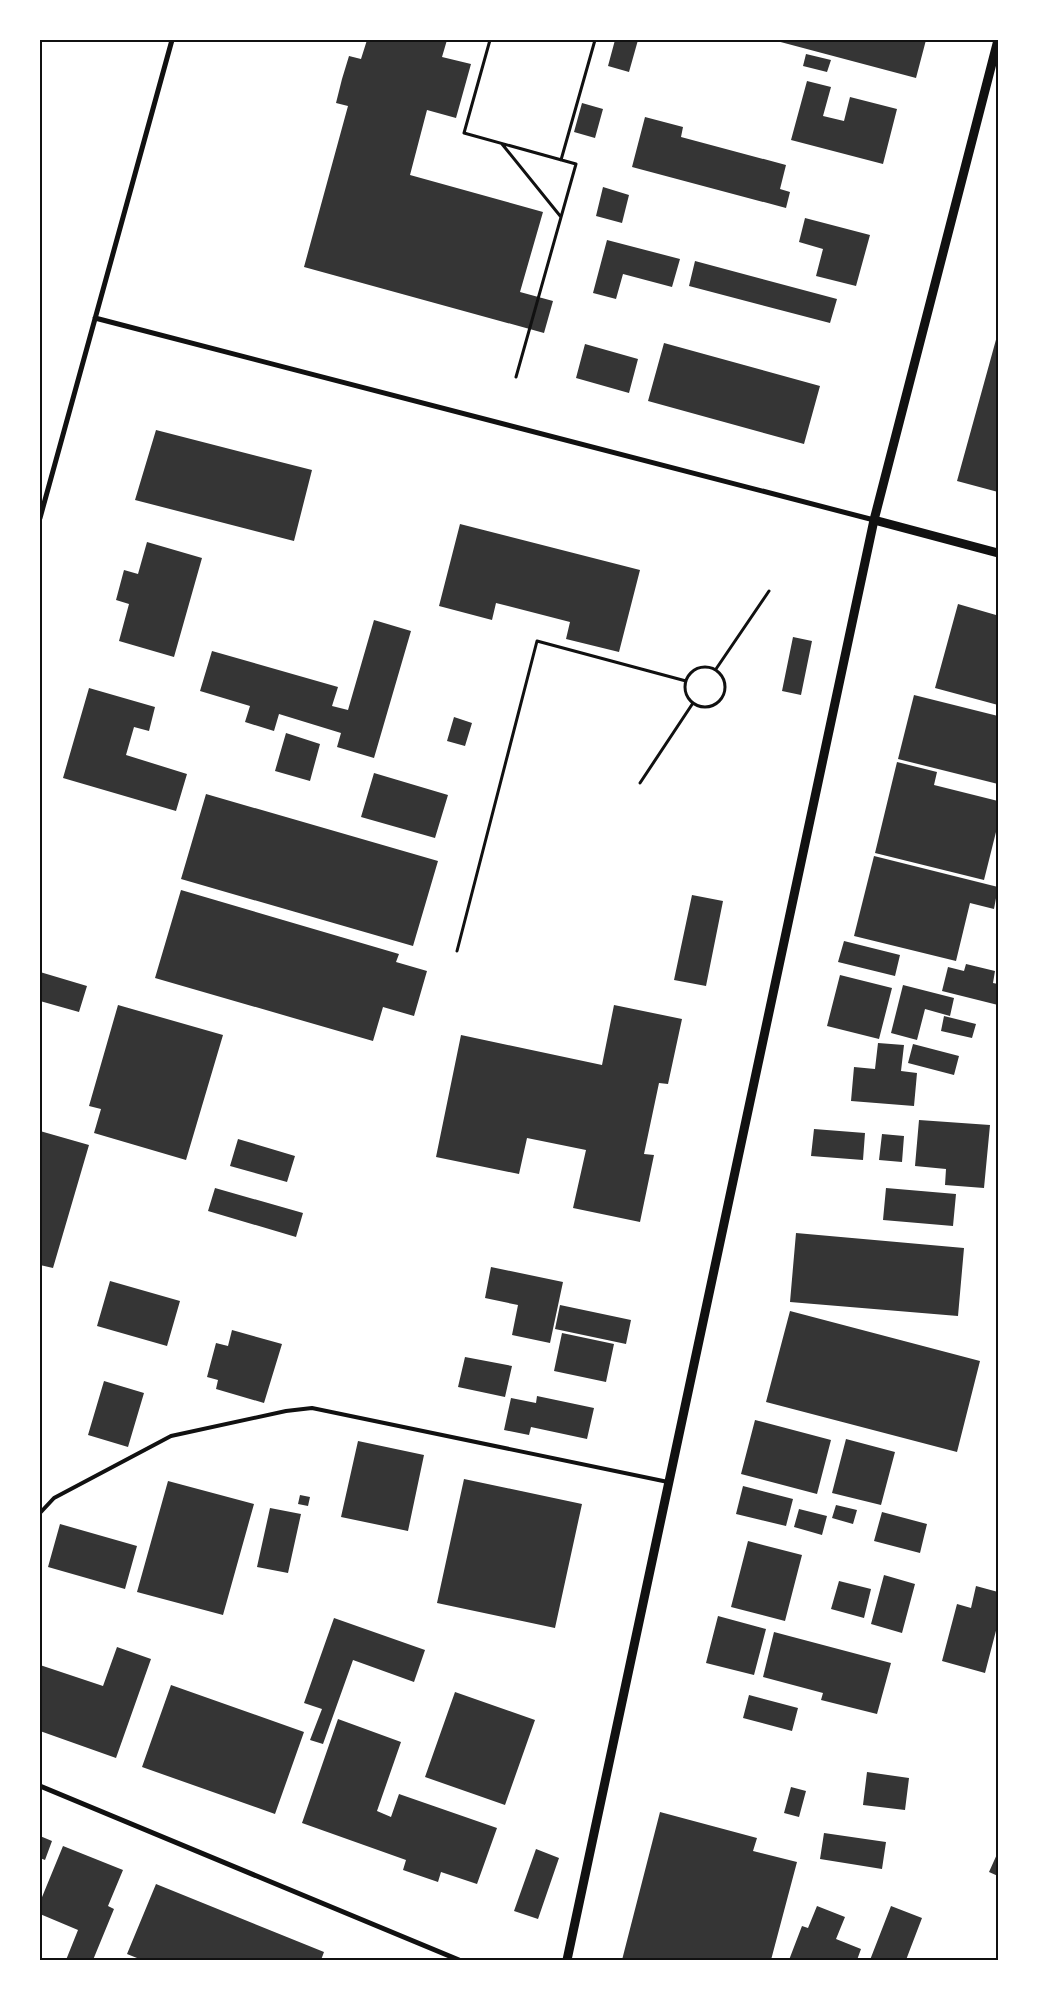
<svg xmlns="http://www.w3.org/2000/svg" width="1038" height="2000" font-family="'DejaVu Sans',sans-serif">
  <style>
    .building { fill: #353535 }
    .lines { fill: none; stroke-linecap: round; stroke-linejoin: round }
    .path { stroke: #111; stroke-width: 3 }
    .service { stroke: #111; stroke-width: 4 }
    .minor { stroke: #111; stroke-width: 5 }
    .tertiary { stroke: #111; stroke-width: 9 }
    .neatline { fill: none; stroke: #111; stroke-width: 2 }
  </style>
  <rect width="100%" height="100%" fill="#fff"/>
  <path class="building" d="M 367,40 L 447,40 L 442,57 L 471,64 L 456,118 L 427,110 L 410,175 L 543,212 L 520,292 L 553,301 L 544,333 L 304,267 L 348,106 L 336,103 L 342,79 L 349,56 L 361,59 Z
    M 615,40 L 638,40 L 629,72 L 608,66 Z
    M 773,40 L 926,40 L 916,78 Z
    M 806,54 L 831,60 L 827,72 L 803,66 Z
    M 807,81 L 831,87 L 823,116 L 844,121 L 850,97 L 897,109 L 883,164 L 791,140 Z
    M 582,103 L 603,109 L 595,138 L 574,132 Z
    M 645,117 L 683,127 L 681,137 L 786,165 L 780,189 L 790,192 L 786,208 L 632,167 Z
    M 603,187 L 629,195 L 622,223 L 596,216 Z
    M 805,218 L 870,235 L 856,286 L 816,276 L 823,249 L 799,242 Z
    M 607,240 L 680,259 L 672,287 L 623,274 L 616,299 L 593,293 Z
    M 695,261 L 837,299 L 830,323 L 689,286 Z
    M 997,336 L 998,336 L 998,492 L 957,481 Z
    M 664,343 L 820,386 L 804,444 L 648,401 Z
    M 585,344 L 638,359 L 629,393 L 576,378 Z
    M 156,430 L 312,470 L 294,541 L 135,500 Z
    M 460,524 L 640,570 L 619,652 L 566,639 L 570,622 L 496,603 L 492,620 L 439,606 Z
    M 147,542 L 202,558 L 174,657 L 119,641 L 129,604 L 116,600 L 124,570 L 138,574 Z
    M 958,604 L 996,615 L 998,608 L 998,705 L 935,688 Z
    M 374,620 L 411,631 L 374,758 L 337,747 L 341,733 L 279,714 L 274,731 L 245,722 L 250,706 L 200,691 L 212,651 L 338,687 L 332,706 L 348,710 Z
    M 793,637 L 812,641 L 801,695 L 782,691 Z
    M 89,688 L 155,707 L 149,731 L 134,727 L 126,755 L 187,774 L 176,811 L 63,778 Z
    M 914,695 L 998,716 L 998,784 L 898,759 Z
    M 454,717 L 472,723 L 465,746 L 447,741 Z
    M 286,733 L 320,744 L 310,781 L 275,771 Z
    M 897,762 L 937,772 L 934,785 L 998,801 L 998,824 L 984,880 L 875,853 Z
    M 374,773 L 448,795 L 435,838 L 361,817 Z
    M 206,794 L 438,861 L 413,946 L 181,879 Z
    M 874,856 L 998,887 L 994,909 L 970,903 L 956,961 L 854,936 Z
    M 181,890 L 399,954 L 396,962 L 427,971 L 414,1016 L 383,1007 L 373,1041 L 155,978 Z
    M 692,895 L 723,901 L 706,986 L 674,980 Z
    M 844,941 L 900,955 L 895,976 L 838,962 Z
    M 966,964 L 995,971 L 993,983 L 998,984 L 998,1005 L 942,991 L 948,967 L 964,971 Z
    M 40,972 L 87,986 L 79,1012 L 40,1001 Z
    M 840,975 L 892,988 L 879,1039 L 827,1026 Z
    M 903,985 L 954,998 L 950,1016 L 925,1009 L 917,1040 L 891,1033 Z
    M 118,1005 L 223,1035 L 186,1160 L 94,1133 L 101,1109 L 89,1106 Z
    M 614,1005 L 682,1019 L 668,1084 L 659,1083 L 644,1154 L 654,1155 L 640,1222 L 573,1208 L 586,1150 L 527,1138 L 519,1174 L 436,1157 L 461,1035 L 602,1065 Z
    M 944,1016 L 976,1024 L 972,1038 L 941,1031 Z
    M 878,1043 L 904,1045 L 901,1071 L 917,1073 L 914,1106 L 851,1101 L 854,1067 L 875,1069 Z
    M 913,1044 L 959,1056 L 954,1075 L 908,1063 Z
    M 919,1120 L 990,1125 L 984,1188 L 945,1185 L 946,1169 L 915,1166 Z
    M 814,1129 L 865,1133 L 863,1160 L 811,1156 Z
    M 40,1131 L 89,1145 L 53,1268 L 40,1265 Z
    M 882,1134 L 904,1136 L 902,1162 L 879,1160 Z
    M 238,1139 L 295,1156 L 287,1182 L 230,1166 Z
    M 215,1188 L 303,1213 L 296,1237 L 208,1211 Z
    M 886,1188 L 956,1194 L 953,1226 L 883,1220 Z
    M 796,1233 L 964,1248 L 958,1316 L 790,1302 Z
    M 491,1267 L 563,1282 L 550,1343 L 512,1335 L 518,1305 L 485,1298 Z
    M 110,1281 L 180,1301 L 167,1346 L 97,1326 Z
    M 560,1305 L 631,1320 L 626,1344 L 555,1329 Z
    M 790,1311 L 980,1361 L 957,1452 L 766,1402 Z
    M 232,1330 L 282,1344 L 264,1403 L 216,1389 L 218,1380 L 207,1377 L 216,1343 L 228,1346 Z
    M 562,1333 L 614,1344 L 606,1382 L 554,1371 Z
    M 465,1357 L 512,1366 L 505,1397 L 458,1387 Z
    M 104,1381 L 144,1393 L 128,1447 L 88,1435 Z
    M 537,1396 L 594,1408 L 587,1439 L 531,1427 L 529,1435 L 504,1430 L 511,1398 L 536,1403 Z
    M 755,1420 L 831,1440 L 817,1494 L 741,1474 Z
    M 846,1439 L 895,1452 L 881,1505 L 832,1493 Z
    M 358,1441 L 424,1455 L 408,1531 L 341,1517 Z
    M 464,1479 L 582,1504 L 555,1628 L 437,1603 Z
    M 168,1481 L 254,1504 L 223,1615 L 137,1592 Z
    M 743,1486 L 793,1499 L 786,1526 L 736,1514 Z
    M 300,1495 L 310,1497 L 308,1506 L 298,1504 Z
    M 836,1505 L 857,1510 L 853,1524 L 832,1518 Z
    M 270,1508 L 301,1514 L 288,1573 L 257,1567 Z
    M 799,1509 L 827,1516 L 822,1535 L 794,1527 Z
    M 882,1512 L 927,1524 L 920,1553 L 874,1541 Z
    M 60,1524 L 137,1546 L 125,1589 L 48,1567 Z
    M 748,1541 L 802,1555 L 785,1621 L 731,1607 Z
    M 884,1575 L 915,1584 L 902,1633 L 871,1624 Z
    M 839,1581 L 871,1589 L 864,1618 L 831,1609 Z
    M 976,1586 L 998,1592 L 998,1623 L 985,1673 L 942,1661 L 957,1604 L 971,1608 Z
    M 718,1616 L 766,1629 L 754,1675 L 706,1663 Z
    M 334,1618 L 425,1650 L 414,1682 L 353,1660 L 323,1744 L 310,1740 L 322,1709 L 304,1703 Z
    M 774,1632 L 891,1663 L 877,1714 L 821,1700 L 823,1693 L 763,1677 Z
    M 117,1647 L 151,1659 L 116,1758 L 40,1731 L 40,1665 L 103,1686 Z
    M 171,1685 L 304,1732 L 275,1814 L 142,1767 Z
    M 455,1692 L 535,1720 L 505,1805 L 425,1777 Z
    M 749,1695 L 798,1708 L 792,1731 L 743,1718 Z
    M 338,1719 L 401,1742 L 377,1811 L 391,1817 L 399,1794 L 497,1828 L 477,1884 L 441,1872 L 438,1882 L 403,1870 L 406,1860 L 302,1823 Z
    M 867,1772 L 909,1778 L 905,1810 L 863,1805 Z
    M 791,1787 L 806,1791 L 799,1817 L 784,1813 Z
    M 660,1812 L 757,1838 L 753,1851 L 797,1862 L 771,1960 L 622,1960 Z
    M 824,1833 L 886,1842 L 882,1869 L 820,1859 Z
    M 40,1836 L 52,1841 L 45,1860 L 40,1858 Z
    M 63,1846 L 123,1870 L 108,1906 L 114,1909 L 93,1960 L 66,1960 L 78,1930 L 40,1914 L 40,1902 Z
    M 536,1849 L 559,1858 L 538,1919 L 514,1911 Z
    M 998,1852 L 998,1876 L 989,1872 Z
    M 156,1884 L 324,1952 L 321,1960 L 142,1960 L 127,1954 Z
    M 817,1906 L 845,1917 L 836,1939 L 861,1949 L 857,1960 L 789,1960 L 802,1926 L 808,1928 Z
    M 891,1906 L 922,1918 L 906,1960 L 870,1960 Z"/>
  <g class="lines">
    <path class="path" d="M 490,40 L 464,133 L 576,164 L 516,377
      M 502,144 L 561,217
      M 561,160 L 595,40
      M685 687a20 20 0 1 1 40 0a20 20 0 1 1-40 0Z
      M 716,669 L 769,591
      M 640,783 L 693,703
      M 457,951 L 537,641 L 686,681"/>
    <path class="service" d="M 40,1513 L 54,1498 L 171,1436 L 286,1411 L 312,1408 L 668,1482"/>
    <path class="minor" d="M 95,318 L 874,520
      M 40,518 L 172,40
      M 40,1786 L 459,1960"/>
    <path class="tertiary" d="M 874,520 L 998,553
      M 567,1960 L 874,520 L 998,40"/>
  </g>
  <rect width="1038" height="2000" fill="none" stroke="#ffffff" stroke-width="82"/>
  <rect x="41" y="41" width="956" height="1918" class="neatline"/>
</svg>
